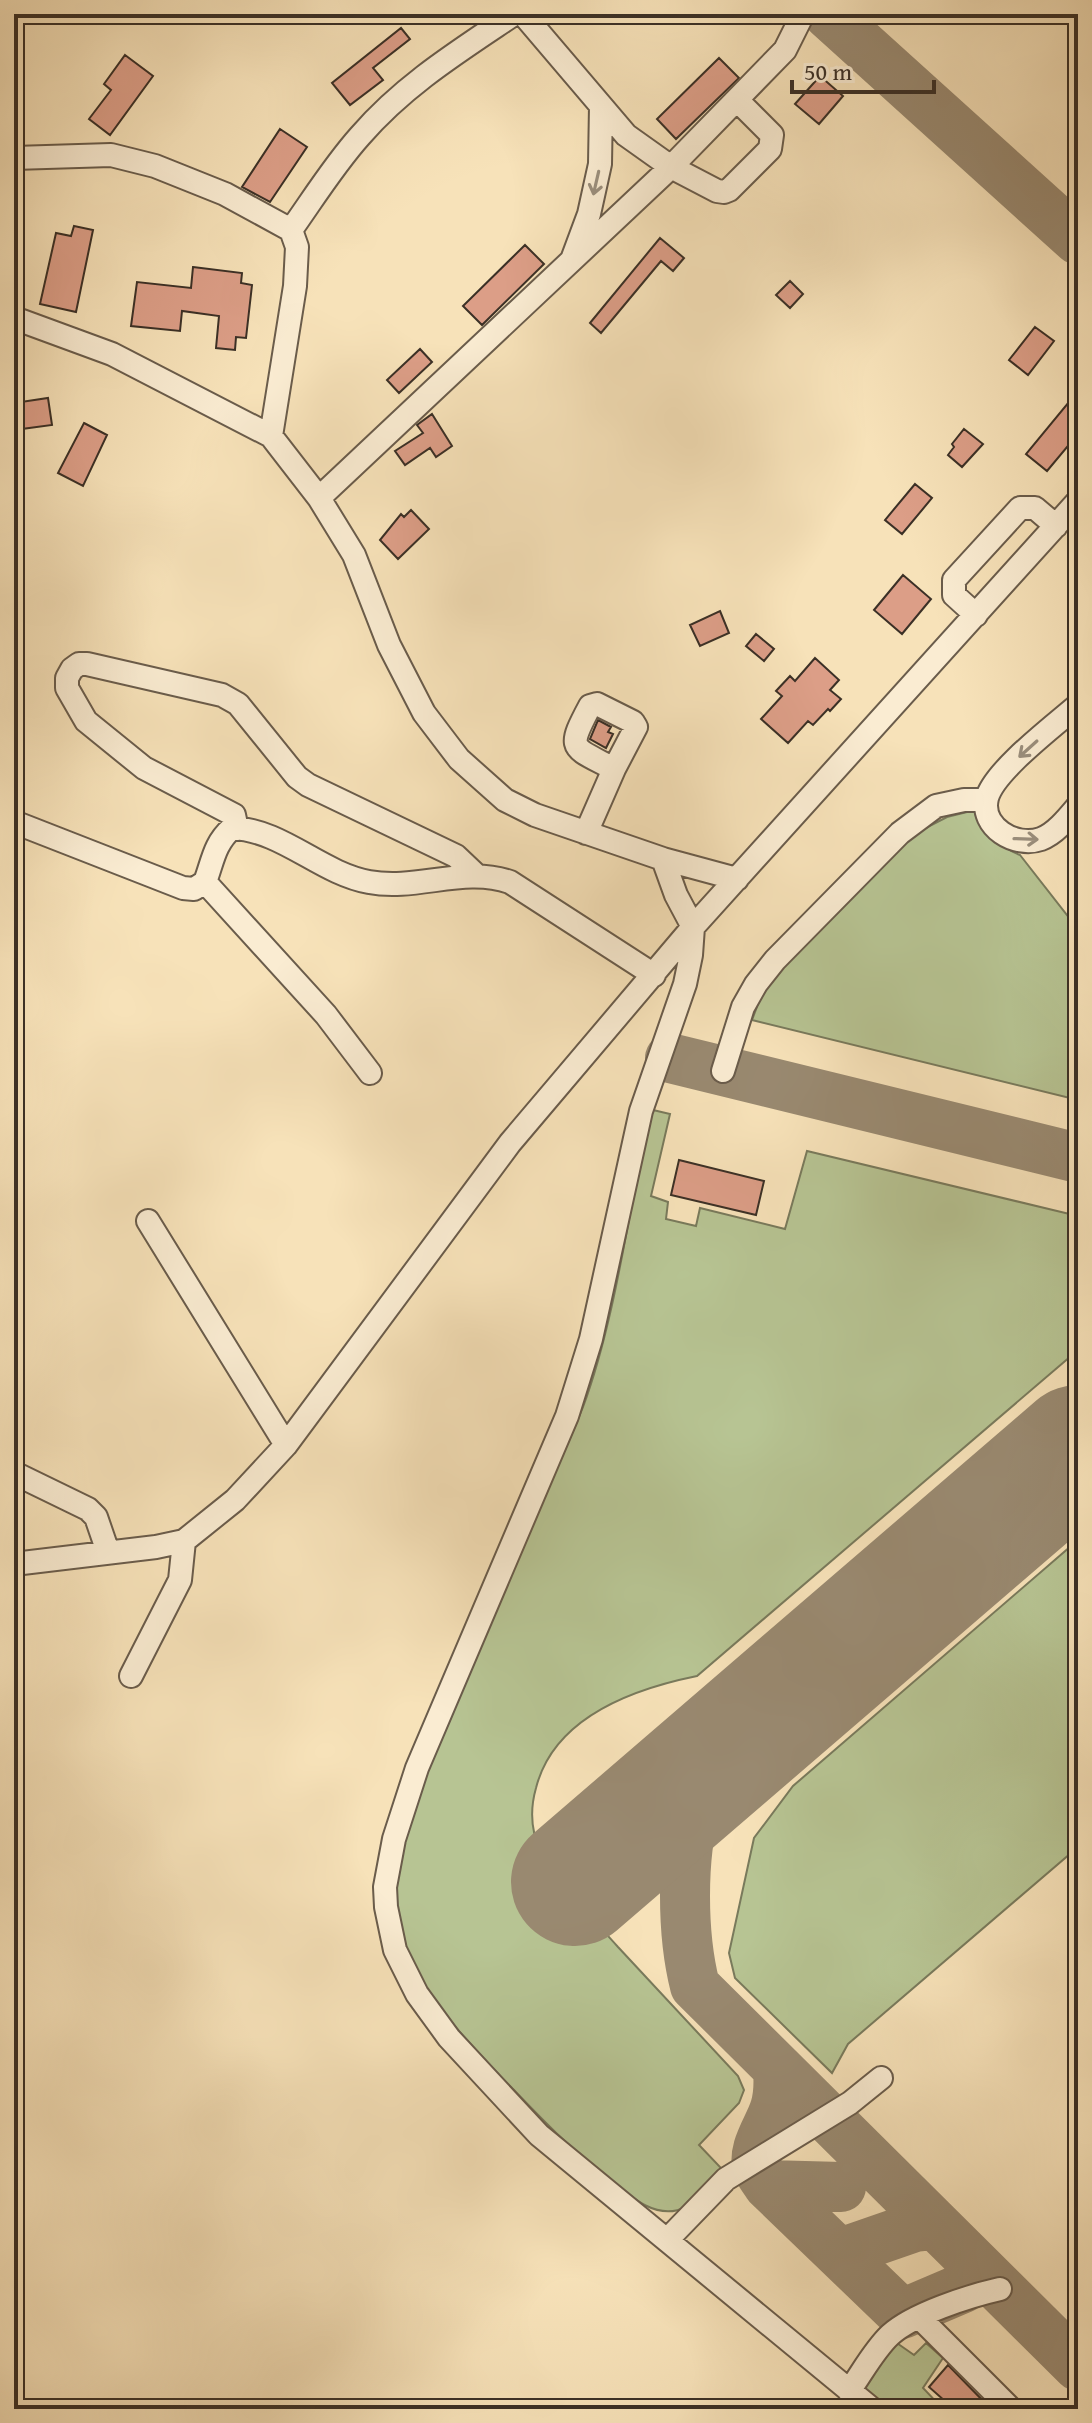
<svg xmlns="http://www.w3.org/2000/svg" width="1092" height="2423" font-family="'Gentium Book Plus',serif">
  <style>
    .grass { fill: #b7c493; stroke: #797a5c; stroke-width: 2 }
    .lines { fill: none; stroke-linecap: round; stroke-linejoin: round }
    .taxiway { stroke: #998970; stroke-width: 50 }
    .runway { stroke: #998970; stroke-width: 128 }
    .building { fill: #dc9e87; stroke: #3b3026; stroke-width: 2 }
    .minor-casing { stroke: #6a5c4b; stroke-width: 26 }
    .minor { stroke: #faecd2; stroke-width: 22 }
    .oneway { stroke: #9a8e7c }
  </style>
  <rect width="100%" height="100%" fill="#f7e2b9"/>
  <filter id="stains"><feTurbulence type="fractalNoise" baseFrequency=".0025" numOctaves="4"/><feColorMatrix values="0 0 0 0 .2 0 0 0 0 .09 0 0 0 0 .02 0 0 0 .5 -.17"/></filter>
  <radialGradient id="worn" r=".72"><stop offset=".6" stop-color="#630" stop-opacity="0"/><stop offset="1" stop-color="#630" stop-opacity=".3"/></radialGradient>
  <path class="grass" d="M 967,812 L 977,812 C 988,831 998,847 1020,855 L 1067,915 L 1078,906 L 1078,1100 L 752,1020 L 764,988 L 773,976 L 912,835 L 947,817 Z
    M 653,1110 L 670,1114 L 651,1196 L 668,1202 L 666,1219 L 696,1226 L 700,1208 L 785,1229 L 807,1151 L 1078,1216 L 1078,1350 L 697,1676 C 633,1689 554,1717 536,1788 C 530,1809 531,1832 541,1853 C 557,1883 595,1921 618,1947 C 658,1990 698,2033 738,2076 L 744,2090 L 739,2103 L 699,2145 L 721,2168 C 711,2181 701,2199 686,2207 C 652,2224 621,2187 597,2168 C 565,2144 538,2115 511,2087 C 466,2040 412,1988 398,1921 C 384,1851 426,1777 452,1715 C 477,1652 503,1589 530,1527 C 548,1487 567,1448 583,1407 C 613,1326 627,1225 644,1139 Z
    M 1078,1540 L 1078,1847 L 848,2044 L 832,2073 L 735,1978 L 729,1953 L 754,1838 L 793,1786 Z
    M 894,2341 L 914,2355 L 926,2343 L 943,2358 L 923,2388 L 943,2409 L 889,2409 L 866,2391 L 866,2384 Z"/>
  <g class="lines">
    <path class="taxiway" d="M 828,14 L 1078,240
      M 670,1058 L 1078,1158
      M 717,1760 C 709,1775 701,1789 696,1806 C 681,1857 682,1935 695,1986 L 1078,2366
      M 778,2070 C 779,2083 779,2095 775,2108 C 770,2126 751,2149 758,2169 C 760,2174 765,2180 768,2185 L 902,2314 L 963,2288
      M 768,2185 L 841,2187
      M 840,2253 L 915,2227 L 934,2225"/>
    <path class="runway" d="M 575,1882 L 1078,1449"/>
  </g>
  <path class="building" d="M 401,28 L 410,39 L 373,68 L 383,80 L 350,105 L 332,83 Z
    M 125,55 L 153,76 L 110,135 L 89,119 L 111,90 L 104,84 Z
    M 719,58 L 739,78 L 676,139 L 657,119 Z
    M 820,76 L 843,96 L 819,124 L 795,104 Z
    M 280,129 L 307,147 L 270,202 L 242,187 Z
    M 74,226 L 93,230 L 76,312 L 40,304 L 56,233 L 71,236 Z
    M 660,238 L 684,258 L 673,271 L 661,261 L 601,333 L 590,323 Z
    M 525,245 L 544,264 L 482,325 L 463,306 Z
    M 193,267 L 242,273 L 241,283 L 252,285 L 246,338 L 236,337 L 235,350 L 216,348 L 219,316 L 182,311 L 180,331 L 131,326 L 137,282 L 191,288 Z
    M 790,281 L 803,294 L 790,308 L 776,295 Z
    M 1035,327 L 1054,341 L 1028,375 L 1009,360 Z
    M 420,349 L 432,362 L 399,393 L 387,380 Z
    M 1078,391 L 1078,434 L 1047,471 L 1026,454 Z
    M 48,398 L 52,425 L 14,430 L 14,403 Z
    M 432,414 L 452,446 L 436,457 L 430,448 L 405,465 L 395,451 L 423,433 L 417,425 Z
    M 84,423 L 107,435 L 83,486 L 58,473 Z
    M 964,429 L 983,444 L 962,467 L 948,455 L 954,447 L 952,444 Z
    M 915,484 L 932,498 L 902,534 L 885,520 Z
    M 411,510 L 429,529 L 398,559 L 380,540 L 401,514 L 404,517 Z
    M 903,575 L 931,599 L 902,634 L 874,610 Z
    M 720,611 L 729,633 L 700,646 L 690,625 Z
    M 756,634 L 774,649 L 764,661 L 746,646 Z
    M 815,658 L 839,680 L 830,690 L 841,699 L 830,711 L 828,709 L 813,725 L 808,721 L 788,743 L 761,719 L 782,696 L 776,691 L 790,676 L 795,681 Z
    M 598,720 L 611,727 L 608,732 L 613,734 L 606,748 L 590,739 Z
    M 679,1160 L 764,1181 L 756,1215 L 671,1195 Z
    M 948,2365 L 991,2409 L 954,2409 L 929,2387 Z"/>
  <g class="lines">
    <defs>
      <path id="minor" d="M 523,14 L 626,135 L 671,167 L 717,191 L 724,192 L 729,190 L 770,149 L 772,135 L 737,100
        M 14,158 L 111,155 L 155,166 L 225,194 L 291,230 L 297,247 L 295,286 L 271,436
        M 291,230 C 313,199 334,165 360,136 C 404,85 459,51 514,14
        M 573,257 L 589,214 L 600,164 L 601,106
        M 14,318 L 112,354 L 271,436 L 319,498 L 354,555 L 389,645 L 424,713 L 459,759 L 505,800 L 535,815 L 663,859 L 737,879
        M 319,498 L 671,167 L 785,50 L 803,14
        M 976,615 L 954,595 L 954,580 L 1020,508 L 1035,508 L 1056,526
        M 1078,705 C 1055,725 994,771 987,798 C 980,827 1015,848 1041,839 C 1055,834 1068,818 1078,806
        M 14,822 L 183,888 L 194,889 L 205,882 C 213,861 214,844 232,828 C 283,830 320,873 369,882 C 417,891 464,866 510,882 L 654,975
        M 237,829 L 234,815 L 144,768 L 86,721 L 67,688 L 67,678 L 72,669 L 79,664 L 87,664 L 222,695 L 238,704 L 297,777 L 308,785 L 456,856 L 475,874
        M 586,833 L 614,769 L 636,727 L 633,722 L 597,704 L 590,706 C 566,751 571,746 614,769
        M 663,859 L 676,895 L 693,927 L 691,955 L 685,984 L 641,1111 L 591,1339 L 567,1416 L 417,1768 L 394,1839 L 385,1887 L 386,1907 L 395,1950 L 417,1994 L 449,2038 L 539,2135 L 872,2409
        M 205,882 L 326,1015 L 370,1073
        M 723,1071 L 743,1007 L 756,984 L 775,960 L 900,833 L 936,806 L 964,800 L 986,800
        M 148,1221 L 286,1445
        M 14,1473 L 88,1509 L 96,1517 L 108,1552
        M 14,1564 L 156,1547 L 184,1541 L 235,1500 L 286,1445 L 510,1143 L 693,927 L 1078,501
        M 131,1676 L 180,1580 L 184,1541
        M 667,2240 L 726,2179 L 850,2103 L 881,2078
        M 920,2318 L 1011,2409
        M 849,2391 C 862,2373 874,2350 890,2335 C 913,2314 969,2296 1000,2289"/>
    </defs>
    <use href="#minor" class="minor-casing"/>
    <use href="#minor" class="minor"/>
  </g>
  <defs><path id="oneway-shaft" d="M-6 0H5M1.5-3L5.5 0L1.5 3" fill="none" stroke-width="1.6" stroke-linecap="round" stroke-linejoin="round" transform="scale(2)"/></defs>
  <g class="oneway">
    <use href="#oneway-shaft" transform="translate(596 183) rotate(103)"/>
    <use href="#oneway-shaft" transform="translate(1028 749) rotate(138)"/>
    <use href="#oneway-shaft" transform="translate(1026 839) rotate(2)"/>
  </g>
  <rect width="1092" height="2423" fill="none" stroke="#f7e2b9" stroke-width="48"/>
  <rect x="16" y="16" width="1060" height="2391" fill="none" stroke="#3b3026" stroke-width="4"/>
  <rect x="24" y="24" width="1044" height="2375" fill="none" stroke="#3b3026" stroke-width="2"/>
  <path d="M792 80v12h142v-12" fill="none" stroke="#3b3026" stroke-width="4"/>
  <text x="804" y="80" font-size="24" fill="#3b3026" stroke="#faecd2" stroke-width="6" paint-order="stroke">50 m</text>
  <rect width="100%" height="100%" filter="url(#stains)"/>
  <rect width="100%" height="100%" fill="url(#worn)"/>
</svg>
